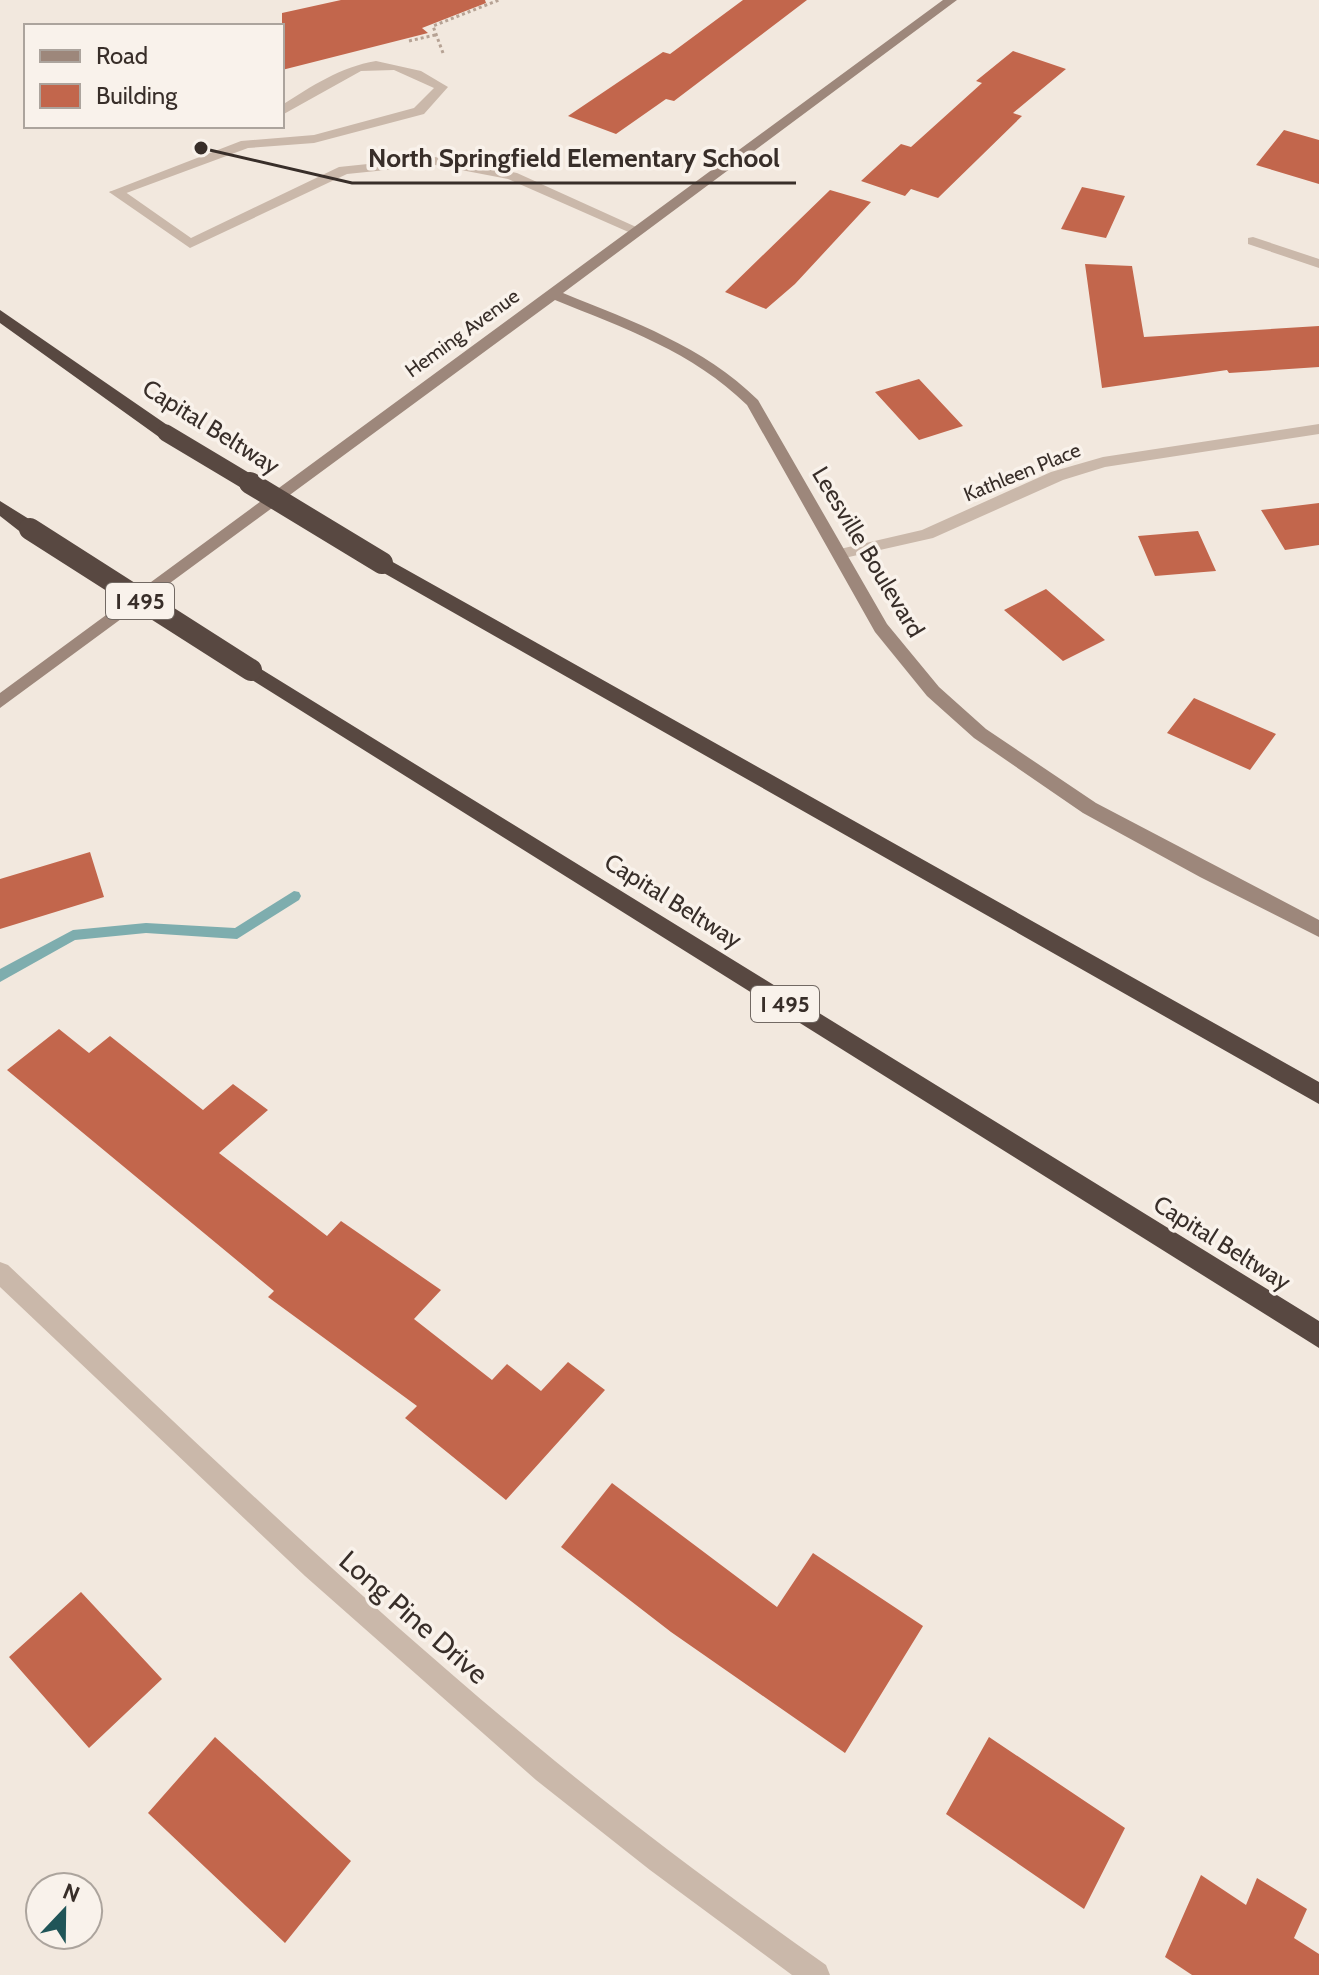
<svg xmlns="http://www.w3.org/2000/svg" width="1319" height="1975" font-family="Cabin,sans-serif">
  <style>
    .lines { fill: none; stroke-linecap: round; stroke-linejoin: round }
    .stream { fill: #7eadae; fill-rule: evenodd }
    .building { fill: #c2664c }
    .path { stroke: #b6a294; stroke-width: 3; stroke-dasharray: 3 3; stroke-linecap: butt }
    .lane { fill: #cab8aa; fill-rule: evenodd }
    .street { fill: #cab8aa; fill-rule: evenodd }
    .secondary { fill: #9d877b; fill-rule: evenodd }
    .highway { fill: #584841; fill-rule: evenodd }
    .highway-bridge-far1 { stroke: #584841; stroke-width: 17 }
    .highway-bridge { stroke: #584841; stroke-width: 22 }
    .labels { text-anchor: middle; stroke-width: 7; stroke-linejoin: round; paint-order: stroke }
    .far-street-label { font-size: 20px; fill: #382e29; stroke: #f9f2eb }
    .shield { fill: #f9f2eb; stroke: #726963; stroke-width: 2 }
    .shield-label { font-size: 22px; font-weight: bold; fill: #382e29 }
    .street-label { font-size: 24px; fill: #382e29; stroke: #f9f2eb }
    .near-street-label { font-size: 28px; fill: #382e29; stroke: #f9f2eb }
    .leader { fill: none; stroke: #382e29; stroke-width: 3 }
    .callout-dot { fill: #382e29; stroke: #f9f2eb; stroke-width: 3 }
    .callout-label { font-size: 26px; text-anchor: middle; font-weight: bold; fill: #382e29; stroke: #f9f2eb; stroke-width: 7; stroke-linejoin: round; paint-order: stroke }
  </style>
  <rect width="100%" height="100%" fill="#f2e8de"/>
  <g class="lines">
    <path class="stream" d="M 294,891 L 299,892 L 301,896 L 299,900 L 237,939 L 146,933 L 75,940 L 0,982 L 0,969 L 73,930 L 146,923 L 235,928 Z"/>
  </g>
  <path class="building" d="M 341,0 L 485,0 L 486,3 L 422,28 L 428,33 L 282,70 L 282,13 Z
    M 743,0 L 807,0 L 674,101 L 666,99 L 616,134 L 568,116 L 663,52 L 670,54 Z
    M 1013,51 L 1066,69 L 1013,113 L 1022,116 L 938,198 L 911,189 L 905,196 L 861,181 L 901,144 L 911,147 L 982,83 L 976,81 Z
    M 1284,130 L 1319,140 L 1319,184 L 1256,165 Z
    M 1082,187 L 1125,196 L 1106,238 L 1061,229 Z
    M 830,190 L 871,202 L 795,284 L 766,309 L 725,292 Z
    M 1085,264 L 1132,266 L 1144,337 L 1319,326 L 1319,367 L 1229,373 L 1227,370 L 1102,388 Z
    M 919,379 L 963,426 L 919,440 L 875,392 Z
    M 1319,503 L 1319,545 L 1285,550 L 1261,510 Z
    M 1198,531 L 1216,571 L 1155,576 L 1138,536 Z
    M 1046,589 L 1105,640 L 1063,661 L 1004,610 Z
    M 1194,698 L 1276,734 L 1250,770 L 1167,733 Z
    M 90,852 L 104,897 L 0,929 L 0,879 Z
    M 59,1029 L 89,1053 L 110,1036 L 203,1110 L 233,1084 L 268,1110 L 219,1153 L 327,1236 L 341,1221 L 441,1290 L 414,1319 L 492,1380 L 507,1364 L 541,1391 L 568,1362 L 605,1390 L 506,1500 L 405,1418 L 417,1406 L 268,1297 L 274,1291 L 7,1070 Z
    M 612,1483 L 777,1607 L 813,1553 L 923,1626 L 845,1753 L 671,1632 L 561,1547 Z
    M 81,1592 L 162,1679 L 89,1748 L 9,1657 Z
    M 215,1737 L 351,1861 L 285,1943 L 148,1813 Z
    M 989,1737 L 1125,1828 L 1084,1909 L 946,1814 Z
    M 1201,1875 L 1246,1905 L 1257,1878 L 1307,1909 L 1294,1938 L 1319,1954 L 1319,1975 L 1192,1975 L 1165,1957 Z"/>
  <g class="lines">
    <path class="path" d="M 409,41 L 435,35
      M 443,53 L 433,26 L 499,0"/>
    <path class="lane" d="M 376,61 L 421,71 L 448,87 L 424,114 L 314,143 L 248,148 L 121,195 L 109,192 L 241,141 L 314,135 L 414,108 L 434,88 L 394,70 L 361,71 L 282,115 L 282,105 C 312,86 340,67 376,61 Z"/>
    <path class="street" d="M 435,157 L 517,173 L 645,231 L 633,234 L 508,179 L 435,165 L 347,174 L 190,248 L 109,192 L 121,189 L 191,238 L 339,167 Z
      M 1253,237 L 1319,259 L 1319,268 L 1248,244 L 1248,238 Z
      M 1319,424 L 1319,434 L 1105,467 L 1063,480 L 933,538 L 840,559 L 832,554 L 840,549 L 922,530 L 1051,472 L 1103,457 Z
      M 0,1262 L 8,1265 C 187,1434 364,1605 555,1761 C 643,1833 734,1900 826,1965 L 830,1975 L 792,1975 L 650,1870 L 536,1780 L 305,1576 L 0,1287 Z"/>
    <path class="secondary" d="M 943,0 L 957,0 L 563,293 C 634,322 703,346 758,400 L 887,624 L 939,687 L 986,729 L 1096,803 L 1319,920 L 1319,937 L 1200,877 L 1083,813 L 974,738 L 927,696 L 875,632 L 747,405 C 693,352 624,328 555,300 L 0,708 L 0,693 Z"/>
    <path class="highway" d="M 0,310 L 173,429 L 175,433 L 173,437 L 159,437 L 0,323 Z
      M 0,501 L 37,524 L 40,529 L 37,534 L 23,534 L 0,516 Z
      M 382,556 L 1319,1082 L 1319,1104 L 375,568 L 372,563 L 375,558 Z
      M 251,663 L 1319,1321 L 1319,1348 L 244,675 L 241,670 L 244,665 Z"/>
    <path class="highway-bridge-far1" d="M 166,433 L 253,485"/>
    <path class="highway-bridge" d="M 250,483 L 382,563
      M 30,529 L 251,670"/>
  </g>
  <g class="labels">
    <g class="far-street-label">
      <text transform="translate(462 333) rotate(-36)" y="7">Heming Avenue</text>
      <text transform="translate(1022 472) rotate(-22)" y="7">Kathleen Place</text>
    </g>
    <g class="shield">
      <rect x="106" y="583" width="68" height="36" rx="6"/>
      <rect x="751" y="986" width="68" height="36" rx="6"/>
    </g>
    <g class="shield-label">
      <text x="140" y="609">I 495</text>
      <text x="785" y="1012">I 495</text>
    </g>
    <g class="street-label">
      <text transform="translate(211 427) rotate(32)" y="8">Capital Beltway</text>
      <text transform="translate(868 552) rotate(59)" y="8">Leesville Boulevard</text>
      <text transform="translate(673 901) rotate(32)" y="8">Capital Beltway</text>
      <text transform="translate(1222 1243) rotate(32)" y="8">Capital Beltway</text>
    </g>
    <g class="near-street-label">
      <text transform="translate(414 1617) rotate(41)" y="10">Long Pine Drive</text>
    </g>
  </g>
  <path class="leader" d="M201 148L352 183H796"/>
  <circle class="callout-dot" cx="201" cy="148" r="8"/>
  <g class="callout-label">
    <text x="574" y="167">North Springfield Elementary School</text>
  </g>
  <rect x="24" y="24" width="260" height="104" fill="#f9f2eb" stroke="#aca49d" stroke-width="2"/>
  <rect x="40" y="50" width="40" height="12" fill="#9d877b" stroke="#aca49d" stroke-width="2"/>
  <text x="96" y="64" font-size="24" fill="#382e29">Road</text>
  <rect x="40" y="84" width="40" height="24" fill="#c2664c" stroke="#aca49d" stroke-width="2"/>
  <text x="96" y="104" font-size="24" fill="#382e29">Building</text>
  <g transform="translate(64 1911) rotate(22)"><circle r="38" fill="#f9f2eb" stroke="#aca49d" stroke-width="2"/>
  <path d="M0-6L14 30L0 20L-14 30Z" fill="#205558"/>
  <text y="-12" font-size="22" font-weight="bold" text-anchor="middle" fill="#382e29">N</text>
  </g>
</svg>
